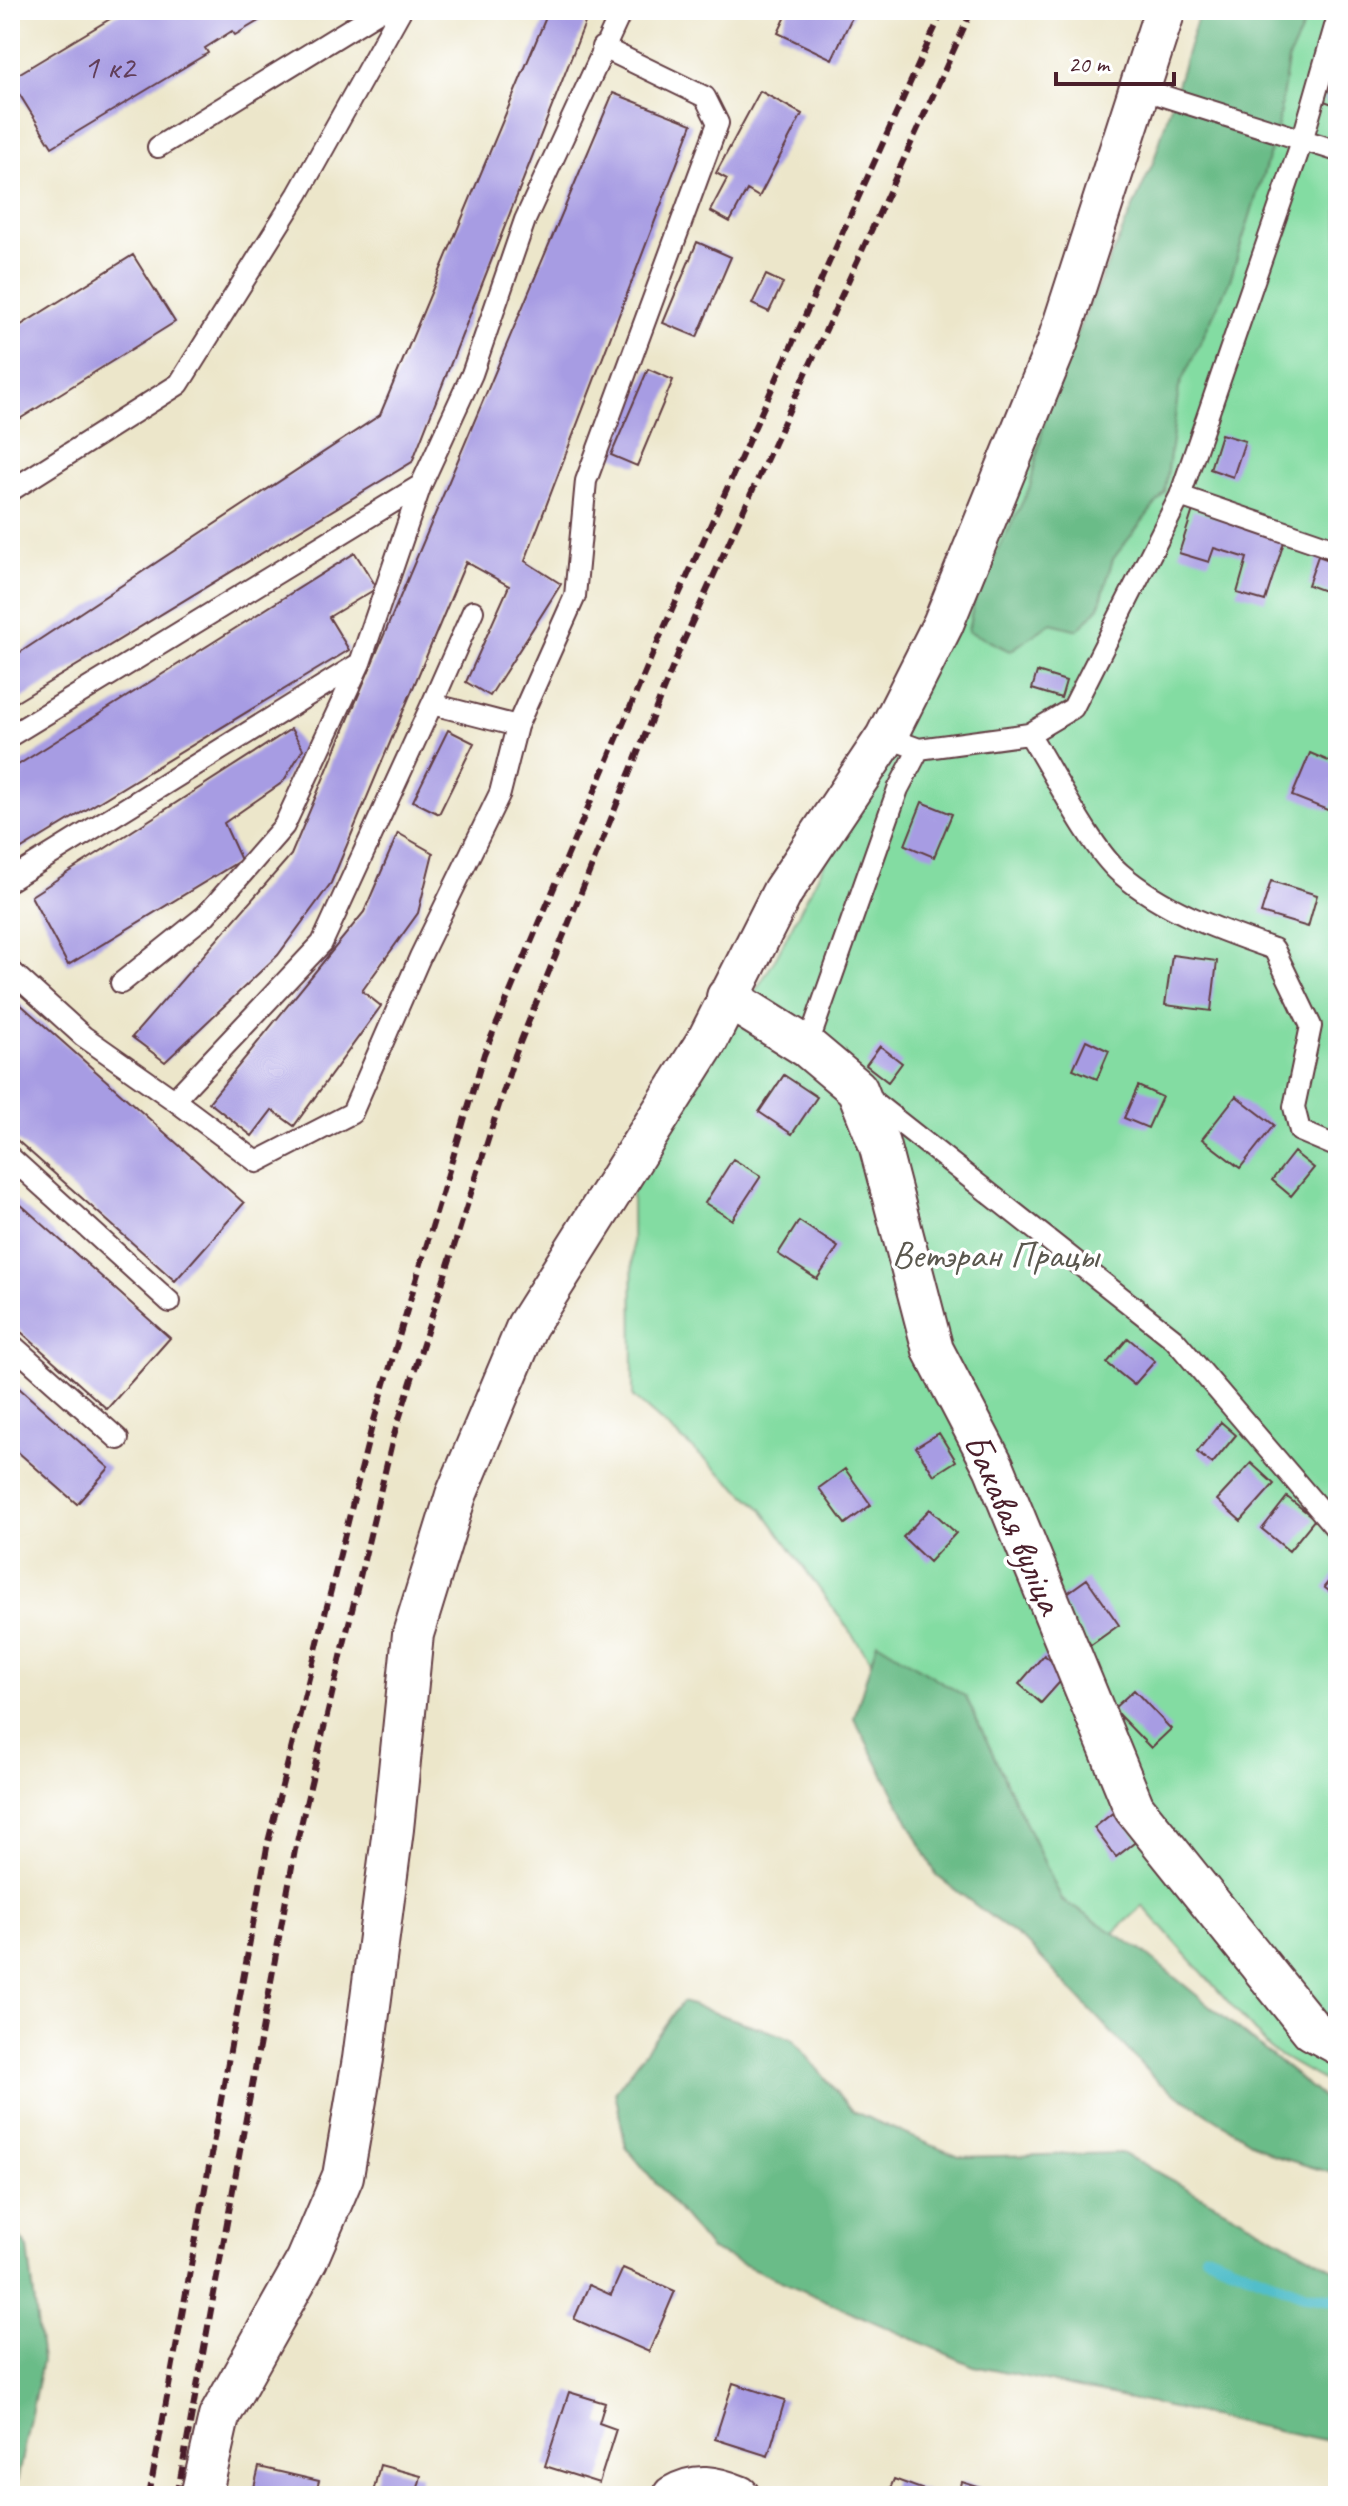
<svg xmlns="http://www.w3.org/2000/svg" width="1348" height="2506" font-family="Caveat,sans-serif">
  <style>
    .green { fill: #83dca2; stroke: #667e66; stroke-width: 2 }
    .forest { fill: #6abc88; stroke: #5a6e5a; stroke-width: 2 }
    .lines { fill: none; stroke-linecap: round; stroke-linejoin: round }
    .stream { stroke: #51beca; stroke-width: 12 }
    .building { fill: #a79ce3 }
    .lane-casing { stroke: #623d43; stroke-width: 24 }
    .street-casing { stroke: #623d43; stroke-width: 44 }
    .lane { stroke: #fff; stroke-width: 20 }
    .street { stroke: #fff; stroke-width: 40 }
    .rail { stroke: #4a1f2b; stroke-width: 6; stroke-dasharray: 12 6; stroke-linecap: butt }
    .labels { text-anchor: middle; stroke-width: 7; stroke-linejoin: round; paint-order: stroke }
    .number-label { font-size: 34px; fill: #613e59 }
    .park-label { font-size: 38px; fill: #5b584f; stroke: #fff }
    .street-label { font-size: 38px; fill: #4a1f2b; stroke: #fff }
  </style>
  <rect width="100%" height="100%" fill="#fff"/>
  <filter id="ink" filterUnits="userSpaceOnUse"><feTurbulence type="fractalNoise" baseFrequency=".0125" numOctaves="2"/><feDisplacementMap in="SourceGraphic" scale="16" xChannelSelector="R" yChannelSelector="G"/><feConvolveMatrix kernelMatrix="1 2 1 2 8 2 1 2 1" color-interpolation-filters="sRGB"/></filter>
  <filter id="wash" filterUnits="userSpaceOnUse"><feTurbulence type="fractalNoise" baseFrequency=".006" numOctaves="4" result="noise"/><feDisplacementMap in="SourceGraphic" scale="32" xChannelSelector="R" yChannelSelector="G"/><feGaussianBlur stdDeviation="1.8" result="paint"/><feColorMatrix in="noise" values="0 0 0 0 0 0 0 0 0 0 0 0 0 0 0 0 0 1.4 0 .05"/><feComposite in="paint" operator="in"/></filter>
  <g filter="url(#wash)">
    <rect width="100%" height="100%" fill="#ece6ca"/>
    <path class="green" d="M 1270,10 L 1338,10 L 1338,2089 L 1272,2051 L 1143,1906 L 1095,1950 L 869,1658 L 762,1509 L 633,1397 L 632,1189 L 774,961 L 872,771 L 1132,235 Z"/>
    <path class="forest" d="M 1200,10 L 1311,10 L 1288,60 L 1277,130 L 1230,280 L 1179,387 L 1165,492 L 1113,559 L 1099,607 L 1078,630 L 1051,623 L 1010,651 L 968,631 L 975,597 L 1030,487 L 1051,390 L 1153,163 Z
      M 877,1642 L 966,1697 L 1062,1900 L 1141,1950 L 1338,2110 L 1338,2175 L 1272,2155 L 1158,2082 L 1030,1946 L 937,1876 L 854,1718 Z
      M 682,2002 L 793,2039 L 852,2111 L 959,2157 L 1122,2153 L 1338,2271 L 1338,2443 L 974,2366 L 711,2250 L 626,2147 L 615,2092 Z
      M 10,2225 L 28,2248 L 42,2361 L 14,2496 L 10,2496 Z"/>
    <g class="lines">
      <path class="stream" d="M 1206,2255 L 1306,2295 L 1338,2300"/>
    </g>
    <g id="blocks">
      <path class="building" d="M 125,10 L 277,10 L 235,35 L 232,31 L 205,48 L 208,53 L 52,147 L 10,79 Z
        M 549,10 L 590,10 L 412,462 L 10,706 L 10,659 L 380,415 Z
        M 789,10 L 853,10 L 855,11 L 832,59 L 778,33 Z
        M 1335,67 L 1338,68 L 1338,106 L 1324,101 Z
        M 760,91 L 802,114 L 759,197 L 747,190 L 730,222 L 710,211 L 727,179 L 716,173 Z
        M 613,93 L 692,124 L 525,561 L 561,584 L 490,696 L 466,682 L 509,586 L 466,562 L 331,883 L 278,955 L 165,1062 L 132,1037 L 291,855 Z
        M 697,242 L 731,257 L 697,337 L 663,323 Z
        M 133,255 L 175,322 L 10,425 L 10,332 Z
        M 766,275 L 783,283 L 769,312 L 752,304 Z
        M 648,369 L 673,380 L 637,466 L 611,455 Z
        M 1221,434 L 1245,441 L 1233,477 L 1210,469 Z
        M 1193,510 L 1285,539 L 1265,601 L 1237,593 L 1247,558 L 1214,548 L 1209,562 L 1179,553 Z
        M 355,553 L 377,588 L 329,617 L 349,650 L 10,856 L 10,770 Z
        M 1318,556 L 1338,563 L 1338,596 L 1308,585 Z
        M 1037,672 L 1066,681 L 1061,698 L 1032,689 Z
        M 291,729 L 303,749 L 283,782 L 224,823 L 241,860 L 68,965 L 31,896 Z
        M 448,730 L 474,743 L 439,814 L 413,801 Z
        M 1310,753 L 1338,765 L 1338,792 L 1330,811 L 1292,796 Z
        M 922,802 L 952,814 L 934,857 L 905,845 Z
        M 398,833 L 433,853 L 418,913 L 362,991 L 381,1006 L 294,1126 L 272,1110 L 252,1136 L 209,1102 L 364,912 Z
        M 1271,881 L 1317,895 L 1308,927 L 1261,913 Z
        M 1172,955 L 1217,961 L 1211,1011 L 1165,1005 Z
        M 10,995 L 244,1203 L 175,1281 L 10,1134 Z
        M 1086,1040 L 1109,1051 L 1097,1079 L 1073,1069 Z
        M 880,1046 L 902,1063 L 888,1082 L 866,1065 Z
        M 784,1075 L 817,1097 L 792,1134 L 759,1112 Z
        M 1138,1086 L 1162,1097 L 1148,1128 L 1124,1118 Z
        M 1236,1096 L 1274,1125 L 1240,1168 L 1202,1139 Z
        M 1294,1152 L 1314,1168 L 1291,1196 L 1272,1180 Z
        M 733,1159 L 761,1176 L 732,1220 L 705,1203 Z
        M 10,1195 L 170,1338 L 107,1409 L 10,1322 Z
        M 799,1221 L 838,1247 L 817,1279 L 778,1254 Z
        M 1128,1338 L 1155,1361 L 1134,1385 L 1107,1363 Z
        M 10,1380 L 109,1468 L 77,1504 L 10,1445 Z
        M 1221,1422 L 1236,1435 L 1212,1464 L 1197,1452 Z
        M 939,1433 L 956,1461 L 934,1475 L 916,1447 Z
        M 1251,1463 L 1274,1484 L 1241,1521 L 1217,1500 Z
        M 845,1469 L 871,1505 L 845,1524 L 819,1488 Z
        M 1287,1497 L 1315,1519 L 1289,1551 L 1262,1529 Z
        M 930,1509 L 956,1533 L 929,1562 L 903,1537 Z
        M 1338,1570 L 1338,1598 L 1324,1587 Z
        M 1087,1579 L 1119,1625 L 1091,1645 L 1059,1599 Z
        M 1044,1655 L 1067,1674 L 1041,1703 L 1019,1684 Z
        M 1134,1690 L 1171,1729 L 1151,1748 L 1113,1709 Z
        M 1115,1811 L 1138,1840 L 1116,1857 L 1094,1828 Z
        M 1337,1978 L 1338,1978 L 1338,2015 L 1327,2012 Z
        M 623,2268 L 675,2291 L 649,2352 L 574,2319 L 589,2285 L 611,2295 Z
        M 733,2383 L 785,2400 L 768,2456 L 715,2439 Z
        M 569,2392 L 605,2403 L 599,2423 L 616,2429 L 599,2483 L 545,2466 Z
        M 380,2465 L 421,2476 L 416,2496 L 372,2496 Z
        M 259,2467 L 319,2481 L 315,2496 L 252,2496 Z
        M 894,2479 L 927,2491 L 925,2496 L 887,2496 Z
        M 962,2482 L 1003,2495 L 1003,2496 L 958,2496 Z"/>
    </g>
  </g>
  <g filter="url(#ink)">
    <use href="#blocks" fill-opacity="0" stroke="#623d43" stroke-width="2"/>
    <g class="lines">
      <defs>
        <path id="lane" d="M 1138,88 L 1338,151
          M 158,147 L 381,10
          M 10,491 L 179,384 L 298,194 L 401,10
          M 1180,496 L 1338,550
          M 432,704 L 473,611
          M 1029,734 C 1053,771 1089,846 1120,873 C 1164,911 1220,930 1274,949 L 1311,1026 L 1294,1107 L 1300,1131 L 1338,1147
          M 10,736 L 421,485 L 472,374 L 525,220 L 622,10
          M 886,737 L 919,749 L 1029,734 L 1073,708 L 1180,496 L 1302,141 L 1338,16
          M 10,880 L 360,663
          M 10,970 L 83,1036 L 174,1100 L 322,943 L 432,704 L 517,726 L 575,596 L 586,481 L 718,123 L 705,97 L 602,47
          M 121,983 L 206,915 L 284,826 L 360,663 L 421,485
          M 807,1047 L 898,789 L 919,749
          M 870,1099 L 1174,1339 L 1338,1531
          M 174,1100 L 257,1162 L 352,1113 L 420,957 L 500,793 L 517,726
          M 10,1157 L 170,1302
          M 10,1343 L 118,1439"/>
        <path id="street" d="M 727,997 L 807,1047 L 857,1089 L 879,1144 L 933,1350 L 994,1467 L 1134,1808 L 1312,2030 L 1338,2044
          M 201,2496 L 219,2417 L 307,2260 L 343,2176 L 363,2059 L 393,1829 L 413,1634 L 456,1495 L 527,1326 L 708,1039 L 783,891 L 886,737 L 943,624 L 1057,344 L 1165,10
          M 673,2496 C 697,2482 714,2486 739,2496"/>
      </defs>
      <use href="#lane" class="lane-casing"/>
      <use href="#street" class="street-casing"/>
      <use href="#lane" class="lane"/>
      <use href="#street" class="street"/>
      <path class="rail" d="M 149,2496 L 268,1842 L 371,1430 L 484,1054 L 659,639 L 943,10
        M 177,2496 L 295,1850 L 393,1438 L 515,1055 L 680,649 L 972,10"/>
    </g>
  </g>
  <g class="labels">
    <g class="number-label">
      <text x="109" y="78">1 к2</text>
    </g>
    <g class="park-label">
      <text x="995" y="1267">Ветэран Працы</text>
    </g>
    <g class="street-label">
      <text transform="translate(1014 1523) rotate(66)" y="13">Бакавая вуліца</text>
    </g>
  </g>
  <rect width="1348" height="2506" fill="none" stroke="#fff" stroke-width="40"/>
  <path d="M1056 72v12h118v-12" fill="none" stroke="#4a1f2b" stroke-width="4"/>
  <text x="1068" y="72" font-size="24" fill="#4a1f2b" stroke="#ffffff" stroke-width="6" paint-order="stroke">20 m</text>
</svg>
